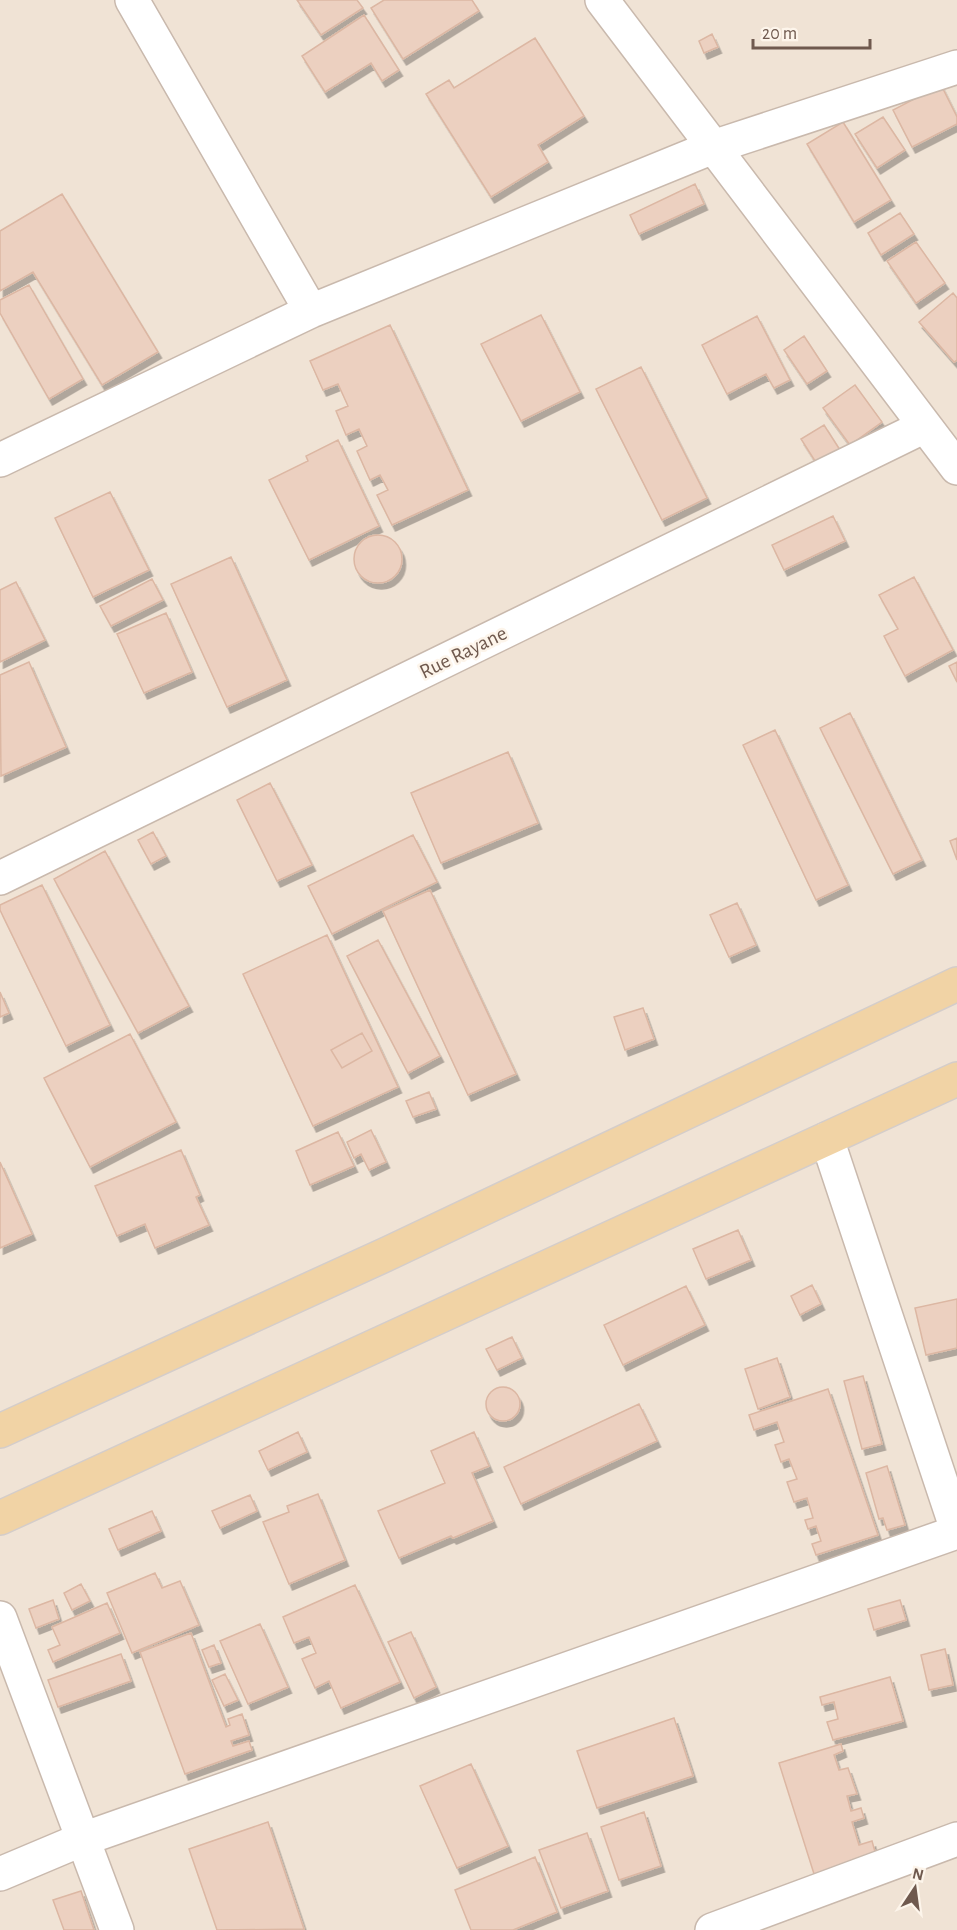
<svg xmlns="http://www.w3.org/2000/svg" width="957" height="1930" font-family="'Alegreya Sans',sans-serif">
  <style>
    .residential { fill: #f0e3d5 }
    .building { fill: #ecd0c0; stroke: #dcb7a3; stroke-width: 1.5; filter: url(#shadow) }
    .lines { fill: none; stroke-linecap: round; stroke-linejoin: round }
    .minor-casing { stroke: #c9b9ad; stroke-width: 36 }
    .major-casing { stroke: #d4cdca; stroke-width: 36 }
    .minor { stroke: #fff; stroke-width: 33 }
    .major { stroke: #f1d3a5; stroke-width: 33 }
    .labels { text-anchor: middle; stroke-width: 5; stroke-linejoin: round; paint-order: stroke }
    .street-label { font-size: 21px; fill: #6f594e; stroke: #fdf5eb }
  </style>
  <defs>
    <filter id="shadow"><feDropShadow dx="3.5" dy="6" stdDeviation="0" flood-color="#0004"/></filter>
  </defs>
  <rect width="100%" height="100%" fill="#f9f1e6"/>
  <path class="residential" d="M 0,0 L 957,0 L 957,1930 L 0,1930 Z"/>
  <path class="building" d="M 297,0 L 357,0 L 363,8 L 321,35 Z
    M 384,0 L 472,0 L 479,11 L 403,59 L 371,8 Z
    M 364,15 L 399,70 L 382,81 L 371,63 L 325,92 L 302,56 Z
    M 712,34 L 718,47 L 704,53 L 699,41 Z
    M 535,38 L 584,116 L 538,145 L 548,162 L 491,197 L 426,94 L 449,80 L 454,88 Z
    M 941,85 L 957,117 L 957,124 L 912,147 L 893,110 Z
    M 883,117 L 905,150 L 877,168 L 855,134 Z
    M 843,122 L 891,200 L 854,222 L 807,144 Z
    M 695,184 L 704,204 L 639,234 L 630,215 Z
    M 62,194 L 158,352 L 102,385 L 33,272 L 0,291 L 0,231 Z
    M 900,213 L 914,234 L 881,255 L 868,233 Z
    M 916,242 L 945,283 L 916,303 L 887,261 Z
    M 29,285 L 83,379 L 49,399 L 0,313 L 0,300 Z
    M 953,293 L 957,298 L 957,360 L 954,362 L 919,322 Z
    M 541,315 L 580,392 L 521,421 L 481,344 Z
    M 757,316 L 790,380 L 774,388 L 766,374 L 727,394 L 702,345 Z
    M 390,325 L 468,490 L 392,525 L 377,495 L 388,490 L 380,475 L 370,480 L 357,451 L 367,446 L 359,429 L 346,435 L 336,411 L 348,406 L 338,384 L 323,390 L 310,361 Z
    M 804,336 L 827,371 L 807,384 L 784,350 Z
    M 641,367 L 707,498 L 662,520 L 596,389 Z
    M 855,385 L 882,422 L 850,445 L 823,408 Z
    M 824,425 L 840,450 L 817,464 L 801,439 Z
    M 338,440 L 379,526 L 309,560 L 269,480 L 308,461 L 306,456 Z
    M 110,492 L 149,570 L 93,597 L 55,518 Z
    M 833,516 L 845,541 L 784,570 L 772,545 Z
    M354 559a24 24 0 1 1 48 0a24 24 0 1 1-48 0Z
    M 231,557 L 287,680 L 227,707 L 171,584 Z
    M 914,577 L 953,650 L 905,676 L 884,636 L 898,629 L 879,595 Z
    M 152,579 L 163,600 L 111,626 L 100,606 Z
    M 16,582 L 45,640 L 0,662 L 0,590 Z
    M 166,613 L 192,672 L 144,693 L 117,634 Z
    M 29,662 L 66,747 L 1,776 L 0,675 Z
    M 957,662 L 957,682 L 949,666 Z
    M 850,713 L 922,860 L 893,874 L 820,728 Z
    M 775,730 L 848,885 L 816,900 L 743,745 Z
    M 508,752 L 538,823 L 441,863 L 411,793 Z
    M 270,783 L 312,865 L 277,881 L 237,800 Z
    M 153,832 L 166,856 L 151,864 L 138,840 Z
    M 413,835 L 437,882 L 332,934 L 308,886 Z
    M 957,838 L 957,860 L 950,841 Z
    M 105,851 L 189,1006 L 138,1033 L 54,879 Z
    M 42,885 L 110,1025 L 66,1046 L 0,910 L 0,905 Z
    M 430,890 L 516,1074 L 468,1095 L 383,911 Z
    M 737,903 L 756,945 L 729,957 L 710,915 Z
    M 327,935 L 398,1087 L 313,1126 L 243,974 Z
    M 378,940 L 440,1056 L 408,1073 L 347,956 Z
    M 0,992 L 9,1013 L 0,1017 Z
    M 643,1008 L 654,1039 L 625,1050 L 614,1017 Z
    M 362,1033 L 372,1051 L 342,1068 L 331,1050 Z
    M 130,1034 L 176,1122 L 90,1167 L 44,1078 Z
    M 429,1092 L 436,1109 L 413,1117 L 406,1101 Z
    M 371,1130 L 386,1162 L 369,1170 L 361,1154 L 354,1158 L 347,1142 Z
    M 338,1132 L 354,1166 L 310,1185 L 296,1151 Z
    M 181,1150 L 200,1195 L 196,1197 L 209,1225 L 155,1248 L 145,1224 L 117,1236 L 95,1186 Z
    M 0,1162 L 32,1234 L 0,1248 Z
    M 738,1230 L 751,1260 L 706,1279 L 693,1249 Z
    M 812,1285 L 821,1304 L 800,1315 L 791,1296 Z
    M 686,1286 L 705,1325 L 623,1365 L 604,1325 Z
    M 957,1299 L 957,1348 L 926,1355 L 915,1308 Z
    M 512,1337 L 522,1358 L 497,1370 L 486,1349 Z
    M 777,1358 L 790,1397 L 758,1409 L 745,1369 Z
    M 863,1376 L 882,1444 L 862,1449 L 844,1381 Z
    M486 1404a17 17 0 1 1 34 0a17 17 0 1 1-34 0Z
    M 828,1389 L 878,1535 L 816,1555 L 812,1544 L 821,1541 L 816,1526 L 808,1529 L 805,1520 L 813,1518 L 807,1498 L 794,1502 L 787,1482 L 797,1479 L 789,1459 L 781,1462 L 775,1445 L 784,1442 L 777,1422 L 754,1430 L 749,1415 Z
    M 639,1404 L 657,1441 L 521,1504 L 504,1467 Z
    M 298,1432 L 307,1452 L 268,1470 L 259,1451 Z
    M 474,1432 L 489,1466 L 472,1473 L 493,1521 L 453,1538 L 451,1536 L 399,1558 L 378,1511 L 445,1483 L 431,1451 Z
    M 887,1466 L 905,1525 L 887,1530 L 883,1518 L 879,1519 L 866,1473 Z
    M 318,1494 L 345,1560 L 289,1584 L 263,1522 L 289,1512 L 287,1506 Z
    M 250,1495 L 257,1511 L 220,1528 L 212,1511 Z
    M 152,1511 L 161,1531 L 118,1550 L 109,1529 Z
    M 155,1573 L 162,1588 L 180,1581 L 199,1625 L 132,1653 L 107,1593 Z
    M 81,1584 L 90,1601 L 72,1610 L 64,1593 Z
    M 355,1585 L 400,1682 L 341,1708 L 329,1681 L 315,1688 L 302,1659 L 316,1653 L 309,1637 L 294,1643 L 283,1617 Z
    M 53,1600 L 59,1619 L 36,1628 L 29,1609 Z
    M 900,1600 L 906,1620 L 874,1630 L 868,1609 Z
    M 107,1603 L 120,1633 L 53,1662 L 48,1650 L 60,1645 L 52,1627 Z
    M 260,1624 L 288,1687 L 248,1704 L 220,1641 Z
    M 411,1632 L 436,1687 L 414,1698 L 388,1642 Z
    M 191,1633 L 226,1727 L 230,1725 L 228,1719 L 242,1714 L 249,1735 L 231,1741 L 233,1746 L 249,1741 L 252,1750 L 185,1774 L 140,1652 Z
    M 214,1645 L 221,1663 L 209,1667 L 202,1650 Z
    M 945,1649 L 953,1685 L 929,1690 L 921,1655 Z
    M 121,1654 L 131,1681 L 58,1707 L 48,1680 Z
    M 225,1674 L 238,1700 L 224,1706 L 212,1680 Z
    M 890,1677 L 903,1721 L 833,1740 L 827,1722 L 838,1719 L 834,1702 L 822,1705 L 820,1697 Z
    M 674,1718 L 693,1776 L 597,1808 L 577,1751 Z
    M 841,1744 L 843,1751 L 834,1755 L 839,1770 L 848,1768 L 857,1794 L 847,1796 L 851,1811 L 861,1808 L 864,1818 L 852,1822 L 859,1845 L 872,1841 L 877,1859 L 815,1877 L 779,1763 Z
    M 471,1764 L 508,1846 L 457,1868 L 420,1786 Z
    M 644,1812 L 661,1866 L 619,1880 L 601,1827 Z
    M 268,1822 L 304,1929 L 217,1930 L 189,1849 Z
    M 587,1833 L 608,1891 L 561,1908 L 539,1850 Z
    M 535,1857 L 557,1912 L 513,1930 L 471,1930 L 455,1890 Z
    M 81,1891 L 94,1930 L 64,1930 L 53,1900 Z"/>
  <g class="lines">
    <defs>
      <path id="minor" d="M 132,0 L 311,311
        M 602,0 L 957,468
        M 0,460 L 311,311 L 713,147 L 957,67
        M 0,878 L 925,426
        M 827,1139 L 957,1530
        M 0,1618 L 117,1930
        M 0,1874 L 83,1839 L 957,1532
        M 712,1930 L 957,1839"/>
      <path id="major" d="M 0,1431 L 389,1253 L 957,984
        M 0,1518 L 957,1079"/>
    </defs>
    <use href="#minor" class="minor-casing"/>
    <use href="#major" class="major-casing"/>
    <use href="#minor" class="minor"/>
    <use href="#major" class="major"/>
  </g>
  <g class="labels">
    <g class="street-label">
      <text transform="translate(463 652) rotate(-26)" y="7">Rue Rayane</text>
    </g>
  </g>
  <g transform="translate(915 1888) rotate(13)" stroke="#fdf5eb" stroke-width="4.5" paint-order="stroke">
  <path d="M0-4.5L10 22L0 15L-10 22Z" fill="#6f594e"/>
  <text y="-9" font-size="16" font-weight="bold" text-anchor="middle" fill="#6f594e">N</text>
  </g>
  <path d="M753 39v9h117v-9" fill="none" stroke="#6f594e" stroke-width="3"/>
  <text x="762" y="39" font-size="18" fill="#6f594e" stroke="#fdf5eb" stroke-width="4.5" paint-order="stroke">20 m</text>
</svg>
